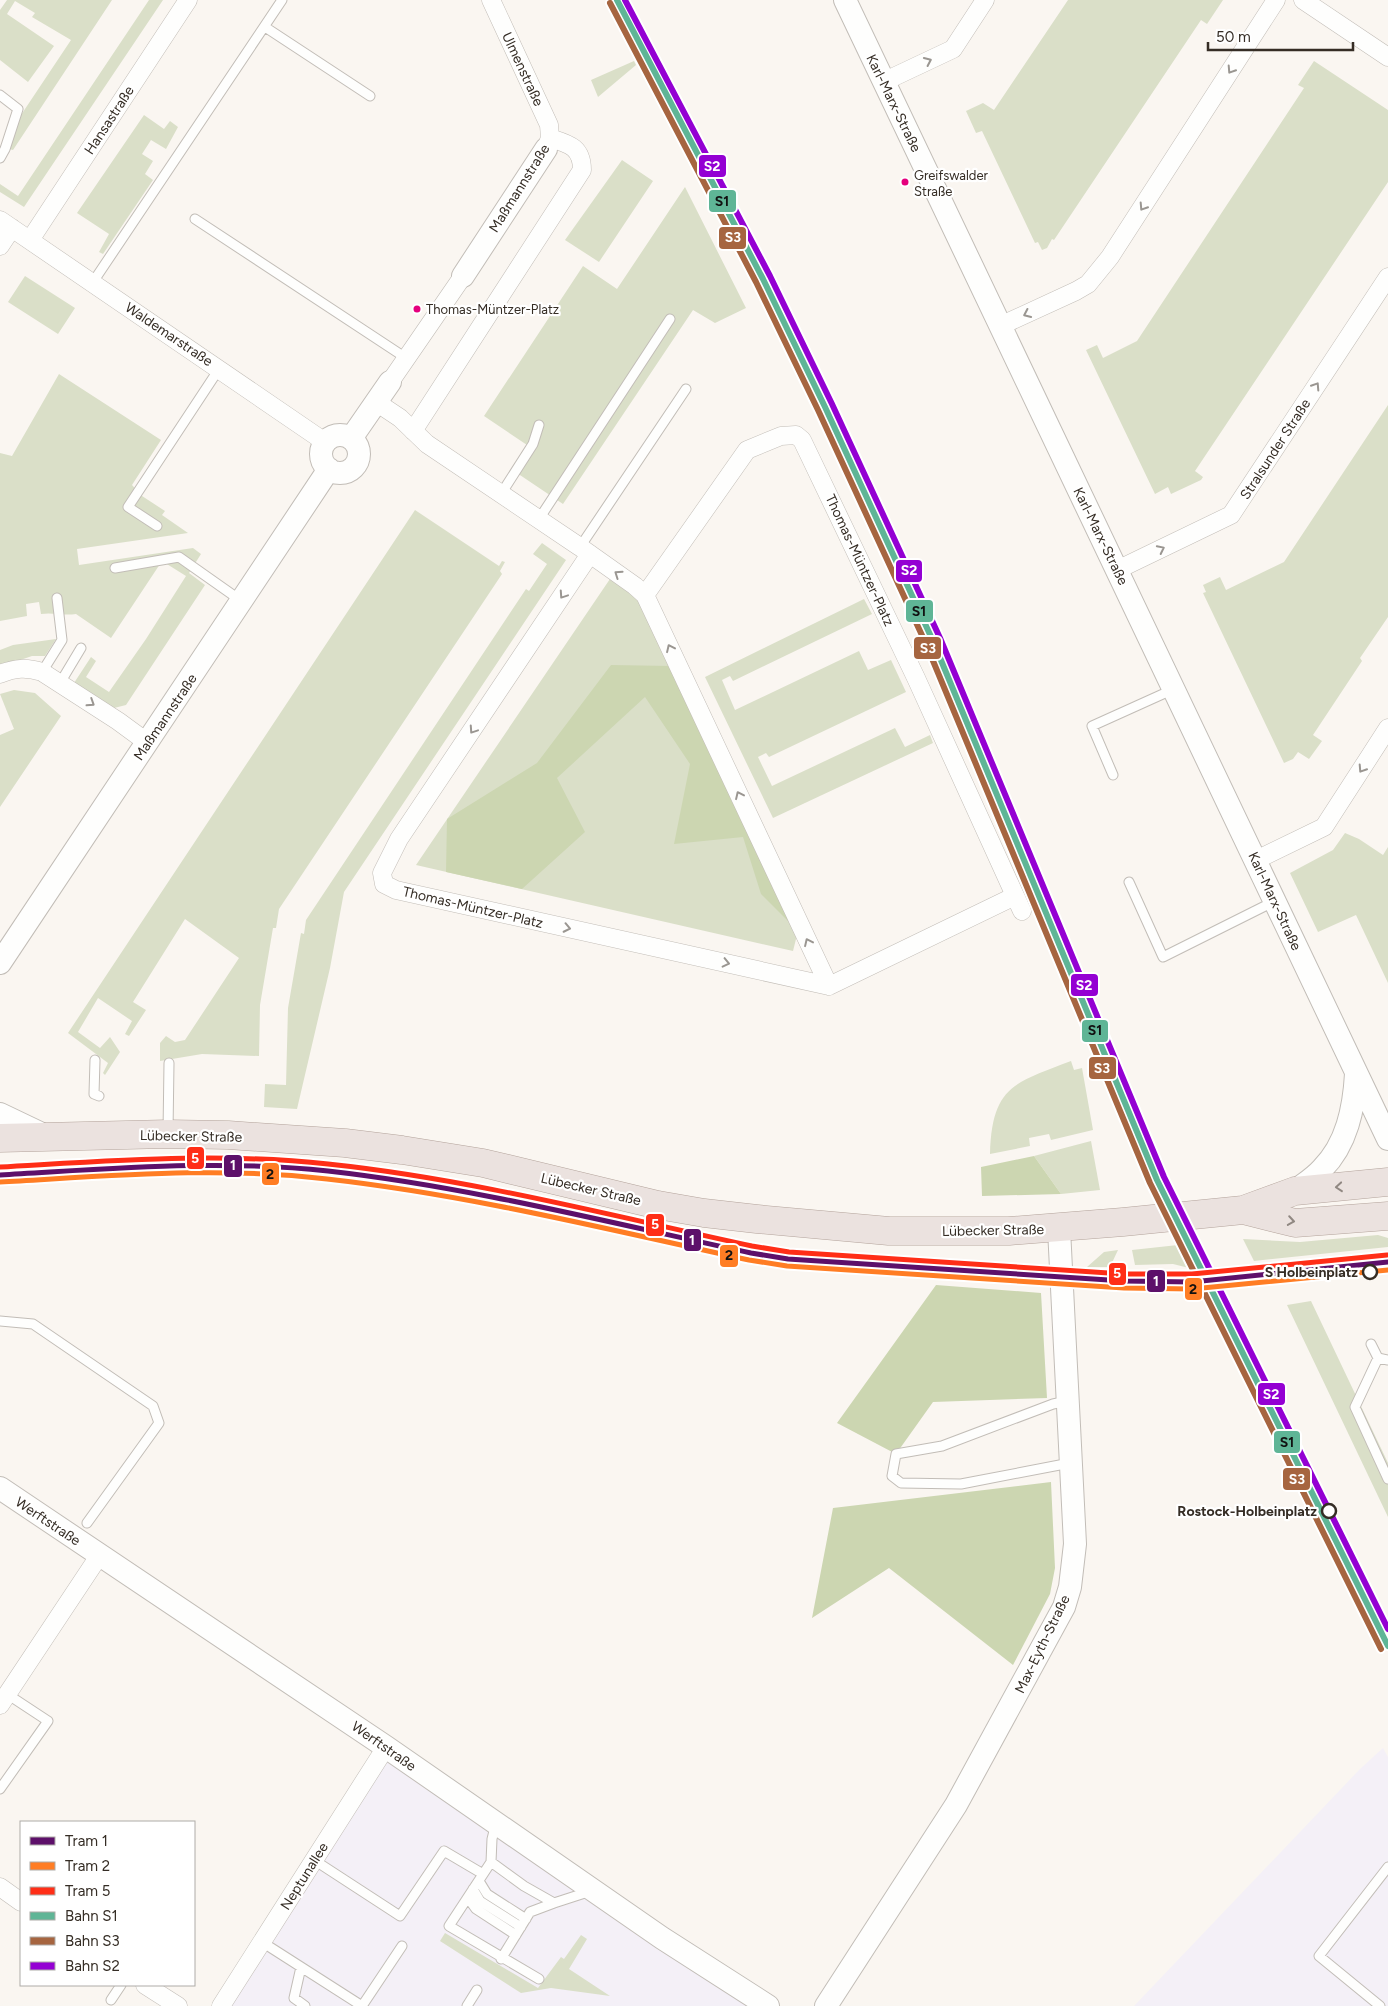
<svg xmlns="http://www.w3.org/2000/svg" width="1388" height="2006" font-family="Figtree,sans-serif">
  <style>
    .commercial { fill: #f4f0f7 }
    .green { fill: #dadfc8 }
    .forest { fill: #ccd6b1 }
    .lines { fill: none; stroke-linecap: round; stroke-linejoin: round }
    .service-casing { stroke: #c2bdb7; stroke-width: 11 }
    .minor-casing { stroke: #c2bdb7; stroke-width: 19 }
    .tertiary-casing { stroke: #c2bdb7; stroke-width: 24 }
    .primary-casing { stroke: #b3a39b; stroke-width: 29 }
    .service { stroke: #fefefd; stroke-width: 9 }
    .minor { stroke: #fefefd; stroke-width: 18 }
    .tertiary { stroke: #fefefd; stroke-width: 22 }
    .primary { stroke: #ebe2df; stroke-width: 28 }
    .rail-1-casing { stroke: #fff; stroke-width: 10 }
    .rail-2-casing { stroke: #fff; stroke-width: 10 }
    .rail-3-casing { stroke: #fff; stroke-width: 10 }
    .rail-1 { stroke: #5fb596; stroke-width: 6 }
    .rail-2 { stroke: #a66540; stroke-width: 6 }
    .rail-3 { stroke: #9400d3; stroke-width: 6 }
    .tram-1-casing { stroke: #fff; stroke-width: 9 }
    .tram-2-casing { stroke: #fff; stroke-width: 9 }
    .tram-3-casing { stroke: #fff; stroke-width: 9 }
    .tram-1 { stroke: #5d106a; stroke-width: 5 }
    .tram-2 { stroke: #ff7d24; stroke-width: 5 }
    .tram-3 { stroke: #ff2e17; stroke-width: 5 }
    .oneway { stroke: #9a9691 }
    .oneway2 { stroke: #908882 }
    .bus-dot { fill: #e5007d; stroke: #fff; stroke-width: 2 }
    .stop-dot { fill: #fff; stroke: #352d25; stroke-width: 2.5 }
    .labels { text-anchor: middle; stroke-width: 4.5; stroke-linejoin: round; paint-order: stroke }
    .bus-label { font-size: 13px; fill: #352d25; stroke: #fff; text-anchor: start }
    .street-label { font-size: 14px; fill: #352d25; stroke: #fff }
    .stop-label { font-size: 14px; font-weight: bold; fill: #352d25; stroke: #fff; text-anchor: end }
    .line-badge { stroke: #fff; stroke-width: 2 }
    .badge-label { font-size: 14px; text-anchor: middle; font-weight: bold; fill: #fff }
    .pale-badge-label { font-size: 14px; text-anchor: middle; font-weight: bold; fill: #111 }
  </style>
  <rect width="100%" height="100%" fill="#faf6f1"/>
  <path class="commercial" d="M 386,1747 L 768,2006 L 221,2006 Z
    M 1383,1748 L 1388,1757 L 1388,2006 L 1134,2006 L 1360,1769 Z"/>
  <path class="green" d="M 7,0 L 112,0 L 13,150 L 9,149 L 19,118 L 71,40 L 32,17 L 35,13 L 15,1 L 7,14 L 54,46 L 28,82 L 0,60 L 0,10 Z
    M 149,0 L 163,0 L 24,207 L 0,192 L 0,184 L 18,196 Z
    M 1068,0 L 1223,0 L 1207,24 L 1201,20 L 1054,240 L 1052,239 L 1047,248 L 1042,250 L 1038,242 L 1035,243 L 982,131 L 976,133 L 966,111 L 983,103 L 994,110 Z
    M 634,61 L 636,65 L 598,97 L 591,80 Z
    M 1314,61 L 1388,110 L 1388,182 L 1195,471 L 1203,477 L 1201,480 L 1171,494 L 1168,487 L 1155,494 L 1086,350 L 1097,345 L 1103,358 L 1137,341 L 1304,88 L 1298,85 Z
    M 144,115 L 164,129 L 170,121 L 178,127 L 166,149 L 151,140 L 142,154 L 153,161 L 145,174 L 153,180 L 103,254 L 99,252 L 109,234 L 77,213 Z
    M 622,160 L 653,181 L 599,262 L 565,240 Z
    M 685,187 L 746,308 L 715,323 L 693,310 L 563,504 L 511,469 L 527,445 L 484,416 L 583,266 L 617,289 Z
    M 25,276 L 75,308 L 58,334 L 8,302 Z
    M 59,374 L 161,440 L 132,485 L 142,496 L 165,511 L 162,515 L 188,533 L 77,549 L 79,565 L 193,548 L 201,554 L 189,573 L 205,585 L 126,705 L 114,708 L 74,683 L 91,657 L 96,661 L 86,677 L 109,692 L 146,639 L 186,576 L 162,561 L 111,638 L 76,614 C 63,616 53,612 41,614 L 39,602 L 26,604 L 27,616 L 0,621 L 0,453 L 12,456 Z
    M 1388,405 L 1388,617 L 1360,658 L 1362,661 L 1313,735 L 1322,741 L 1309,759 L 1298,752 L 1293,759 L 1284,763 L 1203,593 L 1206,592 L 1203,585 L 1220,577 L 1226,590 L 1284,562 Z
    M 415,510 L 499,566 L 502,561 L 505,562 L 500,571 L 502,574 L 279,909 L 276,928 L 273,928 L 260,1005 L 259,1056 L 202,1054 L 160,1061 L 160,1043 L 166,1036 L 175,1042 L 185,1040 L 239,958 L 185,919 L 133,1002 L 146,1010 L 129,1036 L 125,1034 L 132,1021 L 98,998 L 78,1032 L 100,1048 L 110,1037 L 120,1052 L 105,1075 L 103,1073 L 108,1063 L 68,1033 Z
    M 542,543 L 566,560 L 344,892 L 330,968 L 297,1109 L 264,1107 L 265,1084 L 286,1085 L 288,1008 L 301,933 L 304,934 L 306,920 L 526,589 L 529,591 L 547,564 L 533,554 Z
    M 612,576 L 636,592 L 798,931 L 793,951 L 416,865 Z
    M 864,599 L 872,614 L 733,681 L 730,676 L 722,680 L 735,710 L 859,651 L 868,670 L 891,660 L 906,692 L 769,757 L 766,753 L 758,757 L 772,786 L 895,728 L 905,747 L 930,735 L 933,743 L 773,818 L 705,677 Z
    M 56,639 L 45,656 L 32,656 L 0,667 L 0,650 L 13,645 Z
    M 14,690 L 35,693 L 61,716 L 0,807 L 0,735 L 14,729 L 0,694 Z
    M 1345,833 L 1359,839 L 1383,855 L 1388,847 L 1388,983 L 1356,915 L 1318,932 L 1290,873 L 1333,850 Z
    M 1071,1061 L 1074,1070 L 1082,1068 L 1093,1130 L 1051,1140 L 1049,1134 L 1029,1138 L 1030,1146 L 990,1154 C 992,1086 1014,1083 1071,1061 Z
    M 1091,1141 L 1100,1190 L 1061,1194 L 1034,1156 Z
    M 81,1160 L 80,1163 L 0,1167 L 0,1164 Z
    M 1378,1235 L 1388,1238 L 1388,1247 L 1254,1261 L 1243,1239 L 1300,1242 Z
    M 1178,1245 L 1189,1268 L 1173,1264 L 1135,1265 L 1132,1250 Z
    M 1118,1250 L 1110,1267 L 1087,1267 L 1104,1252 Z
    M 1311,1301 L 1388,1463 L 1388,1517 L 1287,1305 Z
    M 445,1933 L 538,1988 L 561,1957 L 564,1959 L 581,1935 L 587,1939 L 569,1969 L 610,1996 L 551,1988 L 521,1993 L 440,1941 Z"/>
  <path class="forest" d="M 611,665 L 672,666 L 798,931 L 761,894 L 743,837 L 674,844 L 690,764 L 645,697 L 557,778 L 585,832 L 522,889 L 446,872 L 447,819 L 537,763 Z
    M 1034,1156 L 1061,1194 L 982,1196 L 981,1167 Z
    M 936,1285 L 1041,1293 L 1047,1398 L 933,1402 L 896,1454 L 837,1423 Z
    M 1051,1482 L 1055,1568 L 1050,1594 L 1013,1665 L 889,1568 L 812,1618 L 833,1508 Z"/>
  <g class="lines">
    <defs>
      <path id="service" d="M 265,27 L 370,96
        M 0,95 L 18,109 L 5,149 L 0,158
        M 195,219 L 406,358
        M 93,282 L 282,0
        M 501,494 L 533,444 L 539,425
        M 539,519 L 670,319
        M 157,526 L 128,507 L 219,369
        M 580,547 L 686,389
        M 115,568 L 179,557 L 240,600
        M 42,672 L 62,640 L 57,598
        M 60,683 L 81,648
        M 1113,775 L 1092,726 L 1174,689
        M 1129,882 L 1163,957 L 1275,901
        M 95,1060 L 94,1094 L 99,1096
        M 168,1132 L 169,1063
        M 0,1321 L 33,1324 L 153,1406 L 159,1423 L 87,1523
        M 1371,1344 L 1378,1358 L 1388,1360
        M 1378,1358 L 1355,1407 L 1388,1479
        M 1067,1401 L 1053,1404 L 942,1446 L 896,1454 L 892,1476 L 901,1483 L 961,1484 L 1070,1463
        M 0,1789 L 48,1721 L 7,1694
        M 496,1823 L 492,1839 L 491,1862 L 524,1886 L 554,1903 L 591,1891
        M 314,1860 L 400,1916 L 444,1851 L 483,1874
        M 491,1862 L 449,1926 L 539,1979
        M 479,1881 L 487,1894 L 526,1919
        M 473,1889 L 480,1901 L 521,1927
        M 468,1898 L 476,1909 L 516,1935
        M 262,1942 L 362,2006 L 402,1946
        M 501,1959 L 530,1912 L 554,1903
        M 301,1967 L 294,1998 L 305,2006
        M 111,2000 L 121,1985
        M 467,2006 L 477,1990
        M 1380,2006 L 1319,1956 L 1388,1867"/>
      <path id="minor" d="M 491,0 L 549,125 L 550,138 L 546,148
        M 1303,0 L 1388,57
        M 883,82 L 953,49 L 985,0
        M 0,220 L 325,442
        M 30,240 L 188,0
        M 0,246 L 12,228
        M 1000,326 L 1076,291 L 1088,284 L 1110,257 L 1276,0
        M 390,382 L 463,276
        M 376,402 L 400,418 L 427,444 L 580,547 L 635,586 L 645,595 L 829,986
        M 413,431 L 582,170 C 582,147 569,144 550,138
        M 590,554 L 399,839 L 382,873 L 384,884 L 396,890 L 829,986 L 1015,896
        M 1117,570 L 1231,515 L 1388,277
        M 645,595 L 747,450 L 781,436 L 796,435 L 802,440 L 916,678 L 1022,911
        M 0,674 C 15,668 26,667 42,672 L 118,721 L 148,743
        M 1256,860 L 1324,827 L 1388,728
        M 0,1705 L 99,1556
        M 0,1887 L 21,1902
        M 145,1985 L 178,2006
        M 221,2006 L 386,1747"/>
      <path id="tertiary" d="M 845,0 L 1388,1139
        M 463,276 L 546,149
        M321 454a19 19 0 1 1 38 0a19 19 0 1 1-38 0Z
        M 352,437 L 390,382
        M 0,963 L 329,469
        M 0,1114 L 46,1136
        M 1295,1191 C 1304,1184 1314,1178 1322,1169 C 1347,1144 1354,1108 1356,1074
        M 0,1488 L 386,1747 L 662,1938 L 768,2006
        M 826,2006 L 956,1805 L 1064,1607 L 1070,1587 L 1075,1544 L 1059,1229"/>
      <path id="primary" d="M 0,1138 L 168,1134 L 228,1135 L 345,1143 L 402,1150 L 483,1163 L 658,1205 L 704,1213 L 757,1219 L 889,1231 L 1009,1231 L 1123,1222 L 1243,1210 L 1295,1191 L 1388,1182
        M 1243,1210 L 1295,1223 L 1388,1216"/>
    </defs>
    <use href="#service" class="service-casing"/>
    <use href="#minor" class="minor-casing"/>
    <use href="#tertiary" class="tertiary-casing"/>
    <use href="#primary" class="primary-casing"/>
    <use href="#service" class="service"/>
    <use href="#minor" class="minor"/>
    <use href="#tertiary" class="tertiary"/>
    <use href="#primary" class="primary"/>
    <defs>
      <path id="rail-1" d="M 617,0 L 763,279 L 825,407 L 933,641 L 1157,1180 L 1388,1646"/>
      <path id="rail-2" d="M 610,3 L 756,282 L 818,410 L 926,644 L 1150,1183 L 1381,1649"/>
      <path id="rail-3" d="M 625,0 L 770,276 L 832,404 L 940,638 L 1164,1177 L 1388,1629"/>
    </defs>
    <use href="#rail-1" class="rail-1-casing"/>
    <use href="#rail-2" class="rail-2-casing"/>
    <use href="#rail-3" class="rail-3-casing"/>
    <use href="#rail-1" class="rail-1"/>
    <use href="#rail-2" class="rail-2"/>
    <use href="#rail-3" class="rail-3"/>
    <defs>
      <path id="tram-1" d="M 0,1175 C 109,1169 219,1159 328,1171 C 470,1187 611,1223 751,1253 L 788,1259 L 1124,1281 L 1192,1282 L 1388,1262"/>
      <path id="tram-2" d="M 0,1182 C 109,1176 219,1166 327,1179 C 470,1195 610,1230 749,1260 L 787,1266 L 1124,1288 L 1192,1289 L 1388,1270"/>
      <path id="tram-3" d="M 0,1167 C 109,1161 219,1152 328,1164 C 471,1179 612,1216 752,1246 L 789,1252 L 1124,1274 L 1192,1274 L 1387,1255"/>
    </defs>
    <use href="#tram-1" class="tram-1-casing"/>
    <use href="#tram-2" class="tram-2-casing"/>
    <use href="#tram-3" class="tram-3-casing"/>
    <use href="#tram-1" class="tram-1"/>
    <use href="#tram-2" class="tram-2"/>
    <use href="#tram-3" class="tram-3"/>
  </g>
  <defs><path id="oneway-chevron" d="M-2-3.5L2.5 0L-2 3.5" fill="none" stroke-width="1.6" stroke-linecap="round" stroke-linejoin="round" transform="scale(1.25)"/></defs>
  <g class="oneway">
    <use href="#oneway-chevron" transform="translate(928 61) rotate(-25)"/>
    <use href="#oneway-chevron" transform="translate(1231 70) rotate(123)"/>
    <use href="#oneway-chevron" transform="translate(1143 207) rotate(123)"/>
    <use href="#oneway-chevron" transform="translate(1027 314) rotate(155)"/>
    <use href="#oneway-chevron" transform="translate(1316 386) rotate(-57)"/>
    <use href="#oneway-chevron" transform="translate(1161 549) rotate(-26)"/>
    <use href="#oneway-chevron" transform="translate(618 574) rotate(-145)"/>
    <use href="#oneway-chevron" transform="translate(563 595) rotate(124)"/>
    <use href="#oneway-chevron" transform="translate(670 648) rotate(-115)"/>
    <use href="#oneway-chevron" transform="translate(91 703) rotate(33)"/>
    <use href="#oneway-chevron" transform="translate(473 730) rotate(124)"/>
    <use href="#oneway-chevron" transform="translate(1362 769) rotate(123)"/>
    <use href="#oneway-chevron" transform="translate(739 795) rotate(-115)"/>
    <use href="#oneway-chevron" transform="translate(567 928) rotate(12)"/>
    <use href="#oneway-chevron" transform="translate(808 942) rotate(-115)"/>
    <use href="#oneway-chevron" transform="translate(726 963) rotate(13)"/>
  </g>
  <g class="oneway2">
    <use href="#oneway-chevron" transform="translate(1339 1187) rotate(175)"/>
    <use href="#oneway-chevron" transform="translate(1291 1221) rotate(9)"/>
  </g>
  <g class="bus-dot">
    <circle cx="905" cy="182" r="4.5"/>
    <circle cx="417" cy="309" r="4.5"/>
  </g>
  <g class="stop-dot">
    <circle cx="1370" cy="1272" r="7"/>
    <circle cx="1329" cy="1511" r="7"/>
  </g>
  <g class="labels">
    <g class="bus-label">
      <text x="914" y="180">Greifswalder<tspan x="914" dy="16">Straße</tspan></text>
      <text x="426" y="314">Thomas-Müntzer-Platz</text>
    </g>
    <g class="street-label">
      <text transform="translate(523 69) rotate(65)" y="5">Ulmenstraße</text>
      <text transform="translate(894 103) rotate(64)" y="5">Karl-Marx-Straße</text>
      <text transform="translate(109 120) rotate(-57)" y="5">Hansastraße</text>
      <text transform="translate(519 188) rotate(-58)" y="5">Maßmannstraße</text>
      <text transform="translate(169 334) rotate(34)" y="5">Waldemarstraße</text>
      <text transform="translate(1275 449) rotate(-57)" y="5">Stralsunder Straße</text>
      <text transform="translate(1101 536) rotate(64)" y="5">Karl-Marx-Straße</text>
      <text transform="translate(860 560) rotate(65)" y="5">Thomas-Müntzer-Platz</text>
      <text transform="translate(165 717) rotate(-56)" y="5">Maßmannstraße</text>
      <text transform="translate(1275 901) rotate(65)" y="5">Karl-Marx-Straße</text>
      <text transform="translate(473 907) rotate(13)" y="5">Thomas-Müntzer-Platz</text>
      <text transform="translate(191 1136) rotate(1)" y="5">Lübecker Straße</text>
      <text transform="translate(591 1189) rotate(13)" y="5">Lübecker Straße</text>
      <text transform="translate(993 1230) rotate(-1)" y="5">Lübecker Straße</text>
      <text transform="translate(48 1521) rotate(34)" y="5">Werftstraße</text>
      <text transform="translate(1042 1644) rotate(-64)" y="5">Max-Eyth-Straße</text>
      <text transform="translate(384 1746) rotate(35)" y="5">Werftstraße</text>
      <text transform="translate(304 1876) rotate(-58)" y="5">Neptunallee</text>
    </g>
    <g class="stop-label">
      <text x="1358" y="1277">S Holbeinplatz</text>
      <text x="1317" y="1516">Rostock-Holbeinplatz</text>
    </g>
  </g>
  <g class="line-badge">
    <rect x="698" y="154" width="29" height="24" rx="5" fill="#9400d3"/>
    <rect x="708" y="189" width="29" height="24" rx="5" fill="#5fb596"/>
    <rect x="718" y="226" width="29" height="24" rx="5" fill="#a66540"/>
    <rect x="895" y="559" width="28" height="24" rx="5" fill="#9400d3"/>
    <rect x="905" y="599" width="29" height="24" rx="5" fill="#5fb596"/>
    <rect x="913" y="636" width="29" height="24" rx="5" fill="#a66540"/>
    <rect x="1070" y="973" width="29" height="24" rx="5" fill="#9400d3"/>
    <rect x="1081" y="1019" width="28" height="24" rx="5" fill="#5fb596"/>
    <rect x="1088" y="1056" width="29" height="24" rx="5" fill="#a66540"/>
    <rect x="186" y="1146" width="19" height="24" rx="5" fill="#ff2e17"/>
    <rect x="223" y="1154" width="20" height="24" rx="5" fill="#5d106a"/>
    <rect x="261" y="1162" width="19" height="24" rx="5" fill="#ff7d24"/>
    <rect x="645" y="1213" width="20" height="24" rx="5" fill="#ff2e17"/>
    <rect x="683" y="1228" width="19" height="24" rx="5" fill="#5d106a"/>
    <rect x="719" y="1244" width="20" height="24" rx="5" fill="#ff7d24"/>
    <rect x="1108" y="1262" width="19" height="24" rx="5" fill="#ff2e17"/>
    <rect x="1146" y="1269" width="20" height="24" rx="5" fill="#5d106a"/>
    <rect x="1184" y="1277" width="19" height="24" rx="5" fill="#ff7d24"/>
    <rect x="1257" y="1382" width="29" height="24" rx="5" fill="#9400d3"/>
    <rect x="1273" y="1430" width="28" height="24" rx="5" fill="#5fb596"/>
    <rect x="1282" y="1467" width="29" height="24" rx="5" fill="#a66540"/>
  </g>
  <g class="badge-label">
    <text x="712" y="171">S2</text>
    <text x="733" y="242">S3</text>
    <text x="909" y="575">S2</text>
    <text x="928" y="653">S3</text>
    <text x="1084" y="990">S2</text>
    <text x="1102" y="1073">S3</text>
    <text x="195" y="1163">5</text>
    <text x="233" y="1170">1</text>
    <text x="655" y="1229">5</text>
    <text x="692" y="1245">1</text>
    <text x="1117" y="1278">5</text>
    <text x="1156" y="1286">1</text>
    <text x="1271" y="1399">S2</text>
    <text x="1297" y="1484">S3</text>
  </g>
  <g class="pale-badge-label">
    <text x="722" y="206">S1</text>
    <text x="919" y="616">S1</text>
    <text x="1095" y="1035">S1</text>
    <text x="270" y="1179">2</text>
    <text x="729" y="1260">2</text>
    <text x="1193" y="1294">2</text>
    <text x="1287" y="1447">S1</text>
  </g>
  <rect x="20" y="1821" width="175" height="165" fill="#ffffff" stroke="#aeaba8"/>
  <rect x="30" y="1837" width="25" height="8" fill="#5d106a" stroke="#aeaba8"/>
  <text x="65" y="1846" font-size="15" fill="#352d25">Tram 1</text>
  <rect x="30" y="1862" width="25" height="8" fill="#ff7d24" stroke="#aeaba8"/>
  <text x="65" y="1871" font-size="15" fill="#352d25">Tram 2</text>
  <rect x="30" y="1887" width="25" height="8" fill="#ff2e17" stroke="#aeaba8"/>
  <text x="65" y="1896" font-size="15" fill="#352d25">Tram 5</text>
  <rect x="30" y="1912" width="25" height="8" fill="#5fb596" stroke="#aeaba8"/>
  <text x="65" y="1921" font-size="15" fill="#352d25">Bahn S1</text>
  <rect x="30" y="1937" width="25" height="8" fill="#a66540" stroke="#aeaba8"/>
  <text x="65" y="1946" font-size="15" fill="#352d25">Bahn S3</text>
  <rect x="30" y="1962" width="25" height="8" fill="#9400d3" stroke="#aeaba8"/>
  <text x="65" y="1971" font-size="15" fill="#352d25">Bahn S2</text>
  <path d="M1208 42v8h145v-8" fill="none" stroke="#352d25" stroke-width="2.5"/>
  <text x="1216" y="42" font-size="15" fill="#352d25" stroke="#ffffff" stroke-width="4" paint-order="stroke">50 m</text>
</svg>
